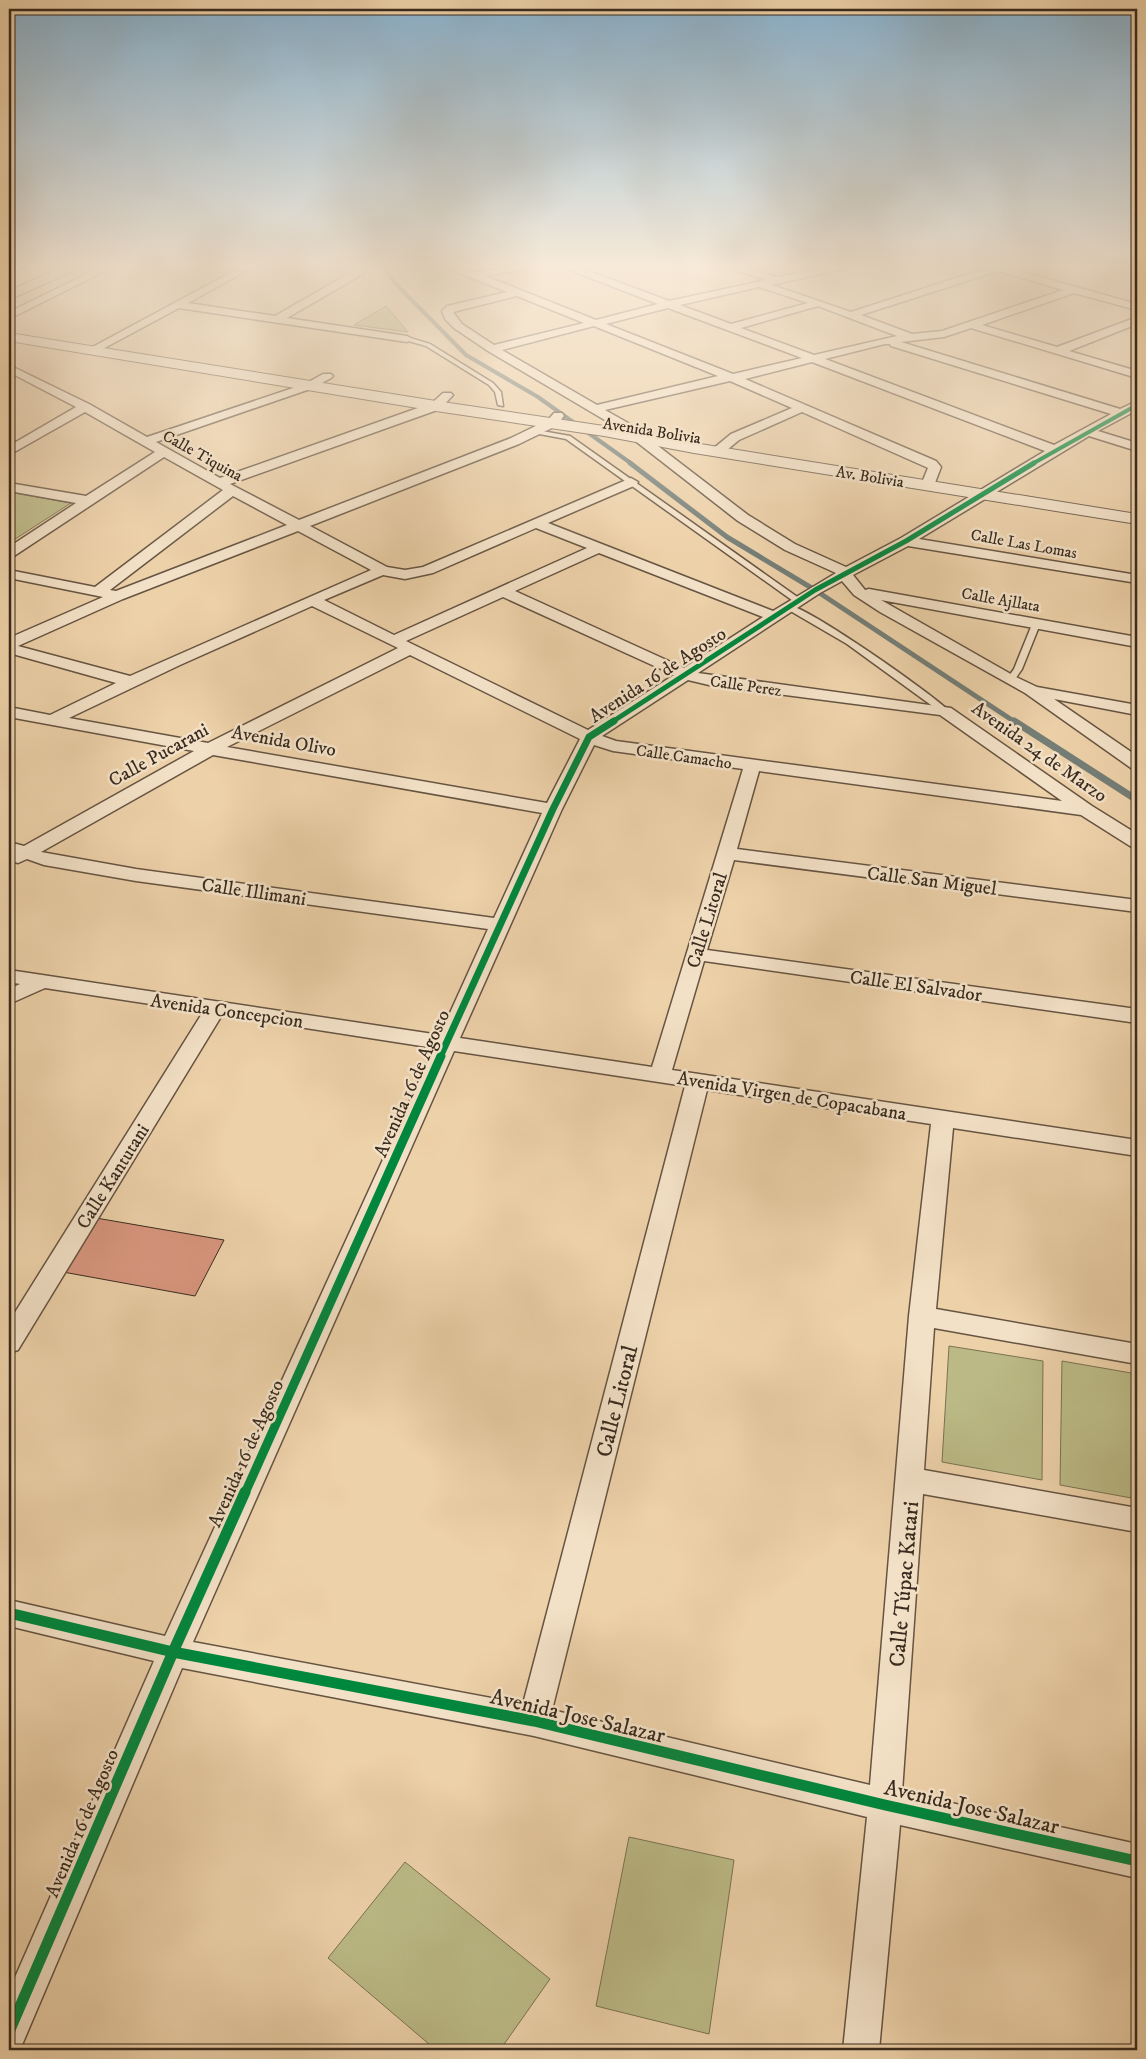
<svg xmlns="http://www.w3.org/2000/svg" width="1146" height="2059" font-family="'IM FELL DW Pica',serif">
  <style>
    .green { fill: #bbba86; stroke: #7a7252 }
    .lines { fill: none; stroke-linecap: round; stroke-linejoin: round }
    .stream-far2 { stroke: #747e77; stroke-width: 4 }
    .stream-far1 { stroke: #747e77; stroke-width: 5 }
    .stream { stroke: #747e77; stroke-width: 7 }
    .building { fill: #d8967f; stroke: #392b1f }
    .service-casing { stroke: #665442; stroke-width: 3 }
    .minor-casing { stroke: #665442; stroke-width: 3 }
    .tertiary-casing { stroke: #665442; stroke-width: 2 }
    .trunk-casing { stroke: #392b1f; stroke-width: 2 }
    .service { fill: #f3e1c7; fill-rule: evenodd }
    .minor { fill: #f3e1c7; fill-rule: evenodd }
    .tertiary { fill: #f3e1c7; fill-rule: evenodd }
    .trunk { fill: #edd1a9; fill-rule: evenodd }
    .cycleway-far4-casing { stroke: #f3e1c7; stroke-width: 5.5 }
    .cycleway-far3-casing { stroke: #f3e1c7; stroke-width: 7 }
    .cycleway-far2-casing { stroke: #f3e1c7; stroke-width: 9 }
    .cycleway-far1-casing { stroke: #f3e1c7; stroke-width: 12 }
    .cycleway-casing { stroke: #f3e1c7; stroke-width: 14 }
    .cycleway-far4 { stroke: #00873e; stroke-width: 4 }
    .cycleway-far3 { stroke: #00873e; stroke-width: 5 }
    .cycleway-far2 { stroke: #00873e; stroke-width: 7 }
    .cycleway-far1 { stroke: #00873e; stroke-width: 9 }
    .cycleway { stroke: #00873e; stroke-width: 11 }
    .labels { text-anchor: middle; stroke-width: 5; stroke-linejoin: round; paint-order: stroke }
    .far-street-label { font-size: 16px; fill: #392b1f; stroke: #f3e1c7 }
    .street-label { font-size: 19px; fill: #392b1f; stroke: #f3e1c7 }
    .near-street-label { font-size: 22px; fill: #392b1f; stroke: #f3e1c7 }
  </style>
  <rect width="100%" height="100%" fill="#edd1a9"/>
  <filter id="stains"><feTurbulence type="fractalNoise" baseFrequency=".004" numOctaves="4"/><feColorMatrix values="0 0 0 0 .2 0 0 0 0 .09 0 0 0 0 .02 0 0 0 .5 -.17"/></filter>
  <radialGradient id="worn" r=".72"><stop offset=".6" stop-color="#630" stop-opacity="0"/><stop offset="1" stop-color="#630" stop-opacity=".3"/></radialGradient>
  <path class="green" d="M 386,306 L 408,332 L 354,325 Z
    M 9,492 L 71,503 L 9,543 Z
    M 949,1346 L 1043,1361 L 1042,1480 L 942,1462 Z
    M 1062,1361 L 1137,1374 L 1137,1499 L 1060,1485 Z
    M 629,1837 L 734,1860 L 709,2034 L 596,2006 Z
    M 405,1862 L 550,1979 L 500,2050 L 436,2050 L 328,1958 Z"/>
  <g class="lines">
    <path class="stream-far2" d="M 383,266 L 395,283 L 466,355 L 538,397 L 632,464
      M 9,275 L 29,266"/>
    <path class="stream-far1" d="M 630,463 L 727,537 L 815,590 L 1015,722"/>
    <path class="stream" d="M 1014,721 L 1137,800"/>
  </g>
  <path class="building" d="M 96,1218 L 224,1240 L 195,1296 L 63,1272 Z"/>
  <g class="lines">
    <defs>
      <path id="service" d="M 407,337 L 430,344 L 493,383 L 501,392 L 503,406 L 498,405 L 495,392 L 489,385 L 426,346 L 405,340 Z
        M 536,430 L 570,436 L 803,601 L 796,603 L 566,439 L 534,433 L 533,432 Z
        M 787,605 C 803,603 934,695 949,711 L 945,714 L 942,713 L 847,644 L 787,609 Z
        M 1033,622 L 1040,624 L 1022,669 L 1013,682 L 1007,682 L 1006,680 L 1014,669 Z"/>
      <path id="minor" d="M 13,266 L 26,266 L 9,274 L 9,268 Z
        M 103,266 L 115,266 L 9,319 L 9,312 Z
        M 243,266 L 255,266 L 188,303 L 275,316 L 355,270 L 359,266 L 369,266 L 363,274 L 287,318 L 407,336 L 412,339 L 407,342 L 179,308 L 97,352 L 89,352 L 87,350 Z
        M 441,266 C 455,265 465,272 476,272 C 494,271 511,266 529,266 L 524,269 L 485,276 L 596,320 L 658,304 L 564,268 L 562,266 L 575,266 L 669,301 L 766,280 L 728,268 L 726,266 L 740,266 L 777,277 L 831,266 L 848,266 L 846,268 L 772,285 L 851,312 L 987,268 L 985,266 L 1009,266 L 1008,268 L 1137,304 L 1137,310 L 1074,293 L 982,325 L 1057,347 L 1137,317 L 1137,324 L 1069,351 L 1137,371 L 1137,378 L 971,328 L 944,337 L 901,342 L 1120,409 L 1137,401 L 1137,410 L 1098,431 L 1137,443 L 1137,451 L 1089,436 L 919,539 L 1137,575 L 1137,583 L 908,546 L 853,575 L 865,590 L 869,589 L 1137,637 L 1137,647 L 881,600 L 1016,677 L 1037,687 L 1137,705 L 1137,715 L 1054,699 L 1137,756 L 1137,769 L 1131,768 L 1025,693 L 880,612 L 854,595 L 842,581 L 820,593 L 698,673 L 951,708 L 1092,806 L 1137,834 L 1137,848 L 1130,846 L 1081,815 L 759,771 L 737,849 L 1137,900 L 1137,912 L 734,860 L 707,950 L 1137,1009 L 1137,1023 L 704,961 L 672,1070 L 1137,1140 L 1137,1156 L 953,1128 L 936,1309 L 1137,1344 L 1137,1364 L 934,1328 L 924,1470 L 1137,1508 L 1137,1532 L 923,1494 L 902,1792 L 1137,1844 L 1137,1878 L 900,1825 L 879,2050 L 843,2050 L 867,1817 L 534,1736 L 182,1668 L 22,2045 L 9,2050 L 9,1991 L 154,1661 L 9,1626 L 9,1600 L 165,1636 L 434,1048 L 222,1015 L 18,1350 L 9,1353 L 9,1322 L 203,1012 L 45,988 L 9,1004 L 9,989 L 20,984 L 9,982 L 9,970 L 440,1035 L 488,929 L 136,881 L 44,865 L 27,859 L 18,863 L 11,861 L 9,857 L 11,854 L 9,853 L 9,842 L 24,846 L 194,751 L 9,717 L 9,707 L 50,715 L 116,683 L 9,653 L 9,638 L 103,597 L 9,578 L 9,570 L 95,587 L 223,490 L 164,457 L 14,556 L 9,557 L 9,547 L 76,503 L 9,491 L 9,483 L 86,496 L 155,452 L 85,412 L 9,455 L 9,446 L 76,407 L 9,372 L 9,365 L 89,404 L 147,437 L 305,384 L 323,374 L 331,374 L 333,376 L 331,378 L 313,388 L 156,442 L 220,478 L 432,403 L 443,393 L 451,393 L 453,395 L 440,409 L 230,484 L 299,520 L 511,438 L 548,420 L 554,413 L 562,413 L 564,416 L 556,426 L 519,444 L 310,526 L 387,567 L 405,570 L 423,567 L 631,478 L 638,482 L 636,485 L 548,523 L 773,611 L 836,573 L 785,550 L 738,521 L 620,429 L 488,351 L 454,328 L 445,319 L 442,311 L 447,306 L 507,292 ZM 998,271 L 1063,290 L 942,331 L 912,334 L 861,315 ZM 759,287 L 808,303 L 731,324 L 680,305 ZM 517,296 L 584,323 L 494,345 L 462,324 L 453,312 ZM 818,306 L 897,336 L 814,355 L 741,328 ZM 668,308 L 802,358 L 733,374 L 606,324 ZM 594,326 L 718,376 L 597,405 L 502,350 ZM 885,344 L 890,344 L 891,346 L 1111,414 L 1054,445 L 825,359 ZM 812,362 L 1045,451 L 901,538 L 846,567 L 795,544 L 748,515 L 628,423 L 605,410 L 730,381 L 792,408 L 731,434 L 714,448 L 712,451 L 714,454 L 722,454 L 739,440 L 802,412 L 926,467 L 928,468 L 921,485 L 923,488 L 933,488 L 941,467 L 936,461 L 745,379 ZM 233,496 L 287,525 L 116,591 L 110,590 ZM 536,528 L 587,548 L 394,635 L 324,600 L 383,575 L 405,579 L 433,573 ZM 298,531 L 371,570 L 130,676 L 18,646 L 123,599 ZM 599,553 L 763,617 L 684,668 L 515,591 ZM 503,597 L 674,675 L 588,730 L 406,641 ZM 312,606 L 398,648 L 208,743 L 69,718 L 180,665 ZM 410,655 L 580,739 L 547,803 L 227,747 ZM 688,680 L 709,685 L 940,715 L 1062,801 L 616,741 L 602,736 ZM 594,745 L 613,751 L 743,769 L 652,1067 L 460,1038 L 562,809 ZM 213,755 L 542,813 L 494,918 L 136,869 L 41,852 ZM 454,1051 L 685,1086 L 523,1704 L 193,1642 ZM 707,1090 L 931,1124 L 909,1316 L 870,1785 L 552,1710 Z"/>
      <path id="tertiary" d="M 9,333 L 436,401 L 604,426 L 694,443 L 1137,514 L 1137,524 L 694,453 L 604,436 L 436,411 L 9,341 Z"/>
      <path id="trunk" d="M 64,266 L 79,266 L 78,269 L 9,300 L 9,291 Z"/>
    </defs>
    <use href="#service" class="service-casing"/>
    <use href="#minor" class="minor-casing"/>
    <use href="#tertiary" class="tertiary-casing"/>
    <use href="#trunk" class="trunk-casing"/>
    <use href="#service" class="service"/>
    <use href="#minor" class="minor"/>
    <use href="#tertiary" class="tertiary"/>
    <use href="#trunk" class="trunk"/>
    <defs>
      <path id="cycleway-far4" d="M 1032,464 L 1137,405"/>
      <path id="cycleway-far3" d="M 612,722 L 815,590 L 906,541 L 1034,463"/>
      <path id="cycleway-far2" d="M 440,1057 L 553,809 L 589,737 L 614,721"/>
      <path id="cycleway-far1" d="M 245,1493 L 441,1056"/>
      <path id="cycleway" d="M 9,1613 L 173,1652 L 534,1721 L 885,1805 L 1137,1861
        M 9,2032 L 173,1652 L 245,1492"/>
    </defs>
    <use href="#cycleway-far4" class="cycleway-far4-casing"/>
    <use href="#cycleway-far3" class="cycleway-far3-casing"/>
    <use href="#cycleway-far2" class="cycleway-far2-casing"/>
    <use href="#cycleway-far1" class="cycleway-far1-casing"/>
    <use href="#cycleway" class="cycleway-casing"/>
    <use href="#cycleway-far4" class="cycleway-far4"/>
    <use href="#cycleway-far3" class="cycleway-far3"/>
    <use href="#cycleway-far2" class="cycleway-far2"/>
    <use href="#cycleway-far1" class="cycleway-far1"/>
    <use href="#cycleway" class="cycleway"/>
  </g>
  <linearGradient id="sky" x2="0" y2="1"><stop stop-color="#89b4d2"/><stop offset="0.48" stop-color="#f7ead8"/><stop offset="1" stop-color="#f7ead8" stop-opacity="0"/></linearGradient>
  <rect width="1146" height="554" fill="url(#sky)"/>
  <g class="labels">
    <g class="far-street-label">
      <text transform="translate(652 430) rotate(9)" y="6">Avenida Bolivia</text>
      <text transform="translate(203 455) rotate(29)" y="6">Calle Tiquina</text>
      <text transform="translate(870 476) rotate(9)" y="6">Av. Bolivia</text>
      <text transform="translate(1024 543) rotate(10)" y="6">Calle Las Lomas</text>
      <text transform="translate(1001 599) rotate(10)" y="6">Calle Ajllata</text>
      <text transform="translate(746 685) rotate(8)" y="6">Calle Perez</text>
      <text transform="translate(684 756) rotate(8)" y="6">Calle Camacho</text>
    </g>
    <g class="street-label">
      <text transform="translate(657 674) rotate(-33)" y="7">Avenida 16 de Agosto</text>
      <text transform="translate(284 740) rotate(10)" y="7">Avenida Olivo</text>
      <text transform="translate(1040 751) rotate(35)" y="7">Avenida 24 de Marzo</text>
      <text transform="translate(158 754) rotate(-29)" y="7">Calle Pucarani</text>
      <text transform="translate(932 880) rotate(7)" y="7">Calle San Miguel</text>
      <text transform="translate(254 891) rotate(8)" y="7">Calle Illimani</text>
      <text transform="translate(706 920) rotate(-73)" y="7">Calle Litoral</text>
      <text transform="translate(916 985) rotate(8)" y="7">Calle El Salvador</text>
      <text transform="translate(227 1010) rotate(8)" y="7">Avenida Concepcion</text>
      <text transform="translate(411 1083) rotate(-66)" y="7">Avenida 16 de Agosto</text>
      <text transform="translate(792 1095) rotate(9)" y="7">Avenida Virgen de Copacabana</text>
      <text transform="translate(112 1176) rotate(-58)" y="7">Calle Kantutani</text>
      <text transform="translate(245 1453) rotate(-66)" y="7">Avenida 16 de Agosto</text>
      <text transform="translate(81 1823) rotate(-67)" y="7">Avenida 16 de Agosto</text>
    </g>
    <g class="near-street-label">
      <text transform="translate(616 1401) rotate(-76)" y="8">Calle Litoral</text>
      <text transform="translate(903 1584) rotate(-85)" y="8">Calle Túpac Katari</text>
      <text transform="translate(578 1715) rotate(13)" y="8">Avenida Jose Salazar</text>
      <text transform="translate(972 1806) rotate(13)" y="8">Avenida Jose Salazar</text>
    </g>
  </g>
  <rect width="1146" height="2059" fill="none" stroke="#edd1a9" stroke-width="30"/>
  <rect x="10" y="10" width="1126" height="2039" fill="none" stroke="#392b1f" stroke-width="2.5"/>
  <rect x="15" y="15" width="1116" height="2029" fill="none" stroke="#392b1f"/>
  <rect width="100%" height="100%" filter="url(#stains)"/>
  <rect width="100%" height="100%" fill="url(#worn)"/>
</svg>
